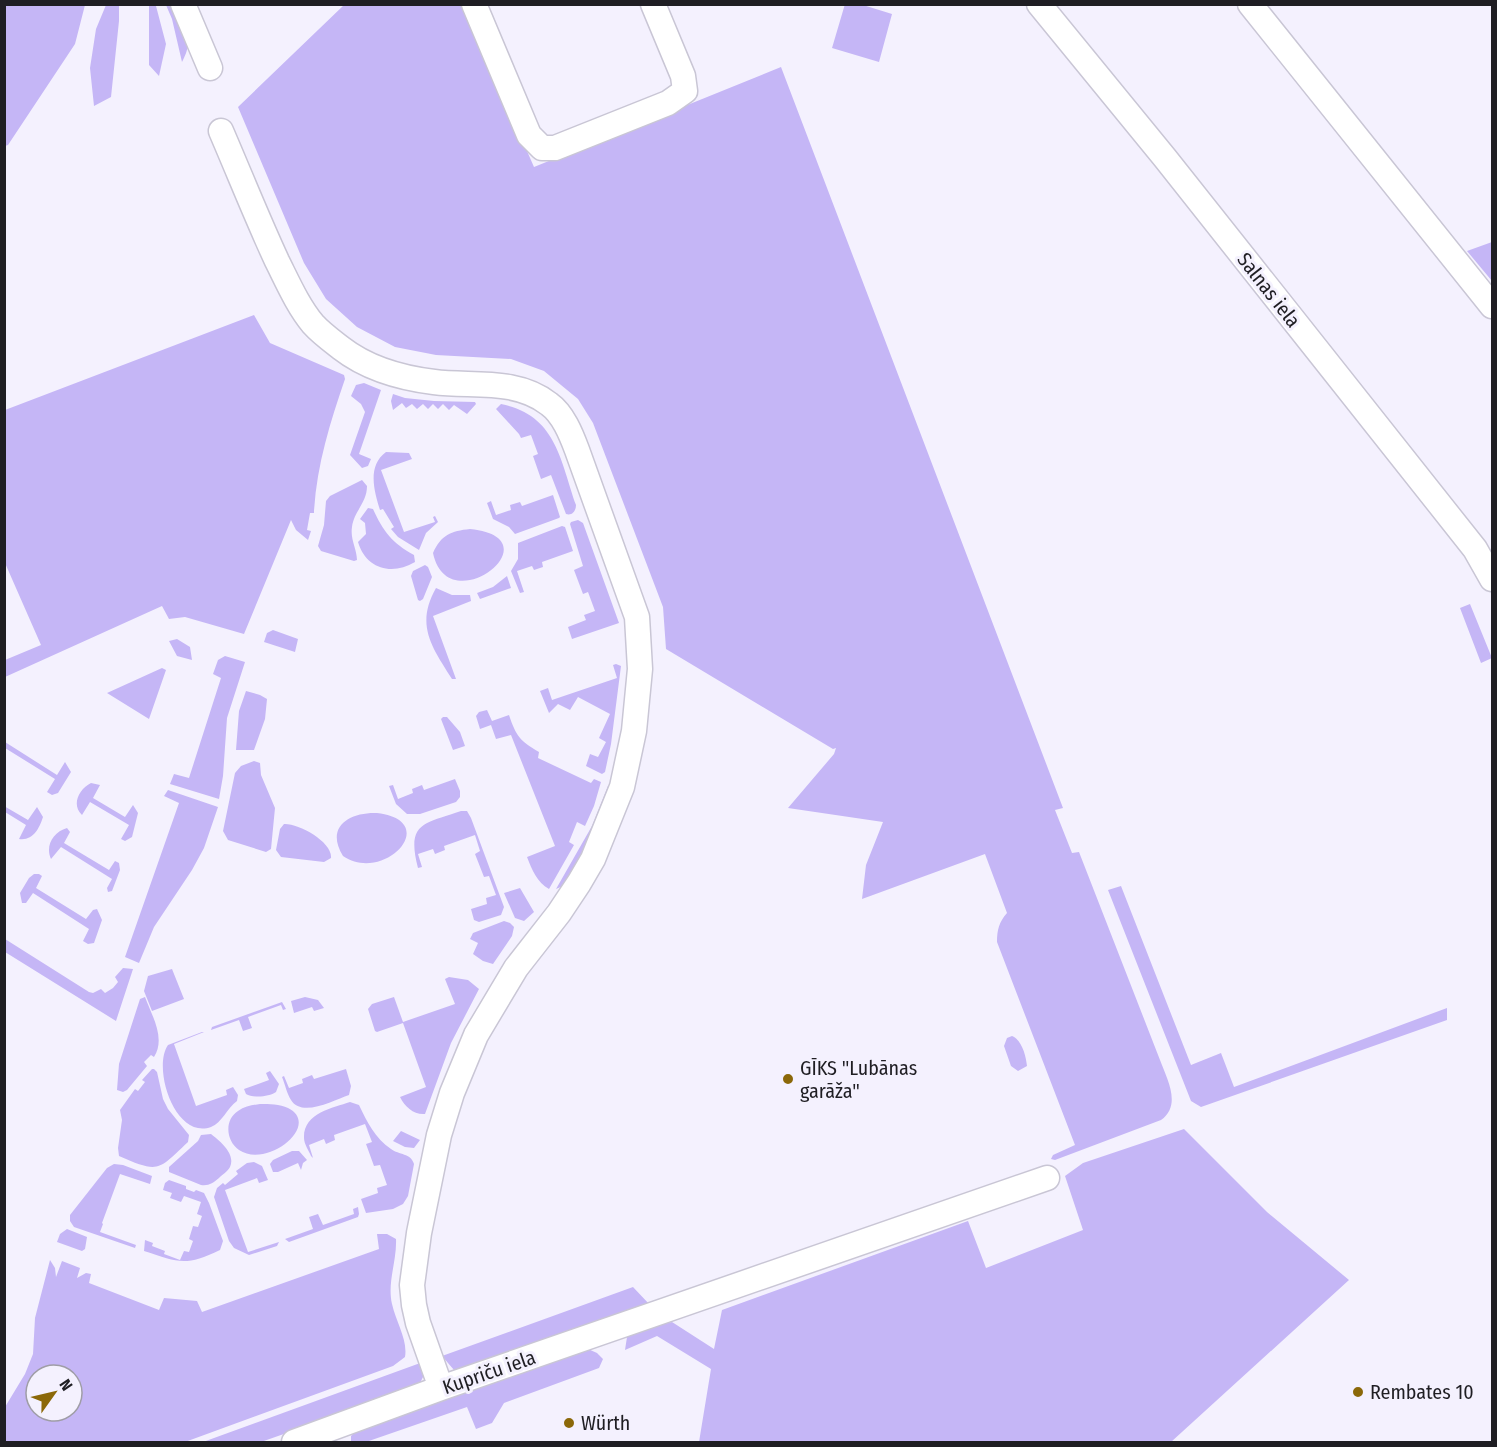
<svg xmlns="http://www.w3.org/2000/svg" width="1497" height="1447" font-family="'Fira Sans Condensed',sans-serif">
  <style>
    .green { fill: #c5b6f6; fill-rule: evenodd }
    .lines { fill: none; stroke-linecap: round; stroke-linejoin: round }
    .minor-casing { stroke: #c9c6d5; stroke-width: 27 }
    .minor { stroke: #fff; stroke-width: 24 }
    .poi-dot { fill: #8b6809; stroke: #f4f1fe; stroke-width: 2 }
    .labels { text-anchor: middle; stroke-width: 6; stroke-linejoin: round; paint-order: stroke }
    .street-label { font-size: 20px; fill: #1f1e23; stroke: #f4f1fe }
    .poi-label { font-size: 20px; fill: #1f1e23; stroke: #f4f1fe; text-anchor: start }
  </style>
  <rect width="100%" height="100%" fill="#f4f1fe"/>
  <path class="green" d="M 5,4 L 85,5 L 75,44 L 8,145 L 5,146 Z
    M 845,4 L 863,5 L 892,14 L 879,62 L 832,48 Z
    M 106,5 L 119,5 L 119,21 L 111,97 L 94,106 L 90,68 L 96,29 Z
    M 149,5 L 156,6 L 166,44 L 159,76 L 149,65 Z
    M 166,5 L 175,5 C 185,28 195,38 182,62 L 172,19 Z
    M 344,5 L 463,5 L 534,167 L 781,67 L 1063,808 L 1055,810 L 1072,853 L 1079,852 L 1160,1060 C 1167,1079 1182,1105 1161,1120 L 1055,1160 L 1051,1159 L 1053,1155 L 1075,1145 L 997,942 C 997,930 999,922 1007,913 L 985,854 L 862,899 L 866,865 L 883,822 L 788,808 L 834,754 L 836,748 L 833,749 L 666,649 L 663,607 L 593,423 L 578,399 L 544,371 L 511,359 L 436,355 L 395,347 L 357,327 L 326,299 L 304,263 L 238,107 Z
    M 1492,242 L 1492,281 L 1467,251 Z
    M 254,315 L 270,343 L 344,375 L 345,379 C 330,423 317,464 314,511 L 314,513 L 310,513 L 307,530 L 311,531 L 308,540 L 296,530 L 291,520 L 244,634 L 185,617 L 169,619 L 162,606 L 5,677 L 5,660 L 41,645 L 5,563 L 5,410 Z
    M 364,383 L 381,390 L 359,454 L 371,459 L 368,466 L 362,468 L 350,455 L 365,412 L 361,404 L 351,396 L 356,385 Z
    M 393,394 L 405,398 L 434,401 L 475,402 L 476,404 L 467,414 L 454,405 L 449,410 L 443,404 L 438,409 L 433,404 L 428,409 L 423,404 L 417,409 L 412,404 L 406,408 L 402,403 L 393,410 L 391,401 Z
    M 501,404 C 556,415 560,459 576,505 C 576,511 572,516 566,514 L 551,475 L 541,479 L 533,456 L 538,454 L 531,435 L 521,438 L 519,434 L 496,409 Z
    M 386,452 L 409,453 L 412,459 L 381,470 L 404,532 L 435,522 L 433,517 L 435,516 L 438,522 L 426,533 L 419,550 L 398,537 L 391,529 L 394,527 L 383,509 L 380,510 C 374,491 367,466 386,452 Z
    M 362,480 L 367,486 C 367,503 354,511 352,527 C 350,539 357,549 357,560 L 354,561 L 321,551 L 318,546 L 324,525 L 326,501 L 330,496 Z
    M 553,495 L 560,517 L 559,518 L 515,534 L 509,527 L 493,519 L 487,503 L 491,501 L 496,515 L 511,510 L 510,505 L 520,502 L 522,506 Z
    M 368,508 L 373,509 C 383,531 392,543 414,555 L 415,562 C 392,576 366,569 358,542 L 366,534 L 365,523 L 360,519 Z
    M 578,520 L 583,523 L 619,623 L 572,639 L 568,627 L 586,620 L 584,615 L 595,611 L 588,592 L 583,594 L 574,570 L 583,566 L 570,524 L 571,522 Z
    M 562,526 L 565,527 L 573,551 L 542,562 L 543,567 L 534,570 L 532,566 L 517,571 L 524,592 L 520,593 L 511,571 L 518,559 L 518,543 Z
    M 470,529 C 558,538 448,624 433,553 C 441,535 451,531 470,529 Z
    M 425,565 L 428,567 L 432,577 L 423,599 L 420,601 L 418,600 L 411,576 L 413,571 Z
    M 507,576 L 511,588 L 480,599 L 477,593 L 493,587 Z
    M 436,588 L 452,595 L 470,595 L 471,601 L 433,616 L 456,679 L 452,679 C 432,647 415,625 436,588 Z
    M 1470,604 L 1492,658 L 1481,663 L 1460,608 Z
    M 273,630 L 298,639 L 295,652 L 264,642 L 267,633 Z
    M 177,639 L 190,647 L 192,660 L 177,656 L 169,641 Z
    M 225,656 L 245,662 L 227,718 L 223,776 L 219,799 L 170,784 L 174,774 L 189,778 L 221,678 L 213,674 L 218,660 Z
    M 616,664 L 621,666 L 611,744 L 605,772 L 602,774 L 586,766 L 590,754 L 598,757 L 606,742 L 599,738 L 610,714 L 578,697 L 570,710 L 558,704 L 549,713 L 540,691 L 548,688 L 552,700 L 617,678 L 613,665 Z
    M 162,668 L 166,670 L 149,719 L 107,693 Z
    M 246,691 L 260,695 L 267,699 L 265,719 L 254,750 L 236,750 L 239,711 Z
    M 487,710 L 492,721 L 509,715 C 516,736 520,741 539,752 L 538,758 L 591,783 L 594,779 L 601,782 L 594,806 L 585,826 L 577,822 L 569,842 L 574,845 L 549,889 C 537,882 532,870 527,857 L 555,846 L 511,735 L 496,739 L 491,725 L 480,729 L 476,716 L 479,712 Z
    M 443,717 L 447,717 L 460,732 L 465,746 L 453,750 L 441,719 Z
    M 5,742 L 57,775 L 65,762 L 71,772 L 58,793 L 52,795 L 47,792 L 55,779 L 5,748 Z
    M 254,761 L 260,763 L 261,775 L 275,808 L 271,849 L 266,852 L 228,840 L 223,831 L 235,773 L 241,766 Z
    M 455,779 L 460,791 L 460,797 L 456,802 L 420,814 L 407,814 L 396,804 L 389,786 L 393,785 L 398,799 L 413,793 L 412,789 L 422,785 L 424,790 Z
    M 91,783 L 100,785 L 93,798 L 125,817 L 133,805 L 138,813 L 132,837 L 125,841 L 121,839 L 129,825 L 90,802 L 82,815 C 71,805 79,789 91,783 Z
    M 608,786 L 611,787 L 595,830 L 563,886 L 556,889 L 592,826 Z
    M 168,790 L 218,807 L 204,848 L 192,870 L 154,927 L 139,963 L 125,957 L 179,803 L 164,796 Z
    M 4,806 L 28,820 L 37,807 L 43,817 C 39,829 33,841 19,839 L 26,825 L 5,812 Z
    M 461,811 L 467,811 L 471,818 L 504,907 L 501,915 L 479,922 L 474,920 L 471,909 L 487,904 L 486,898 L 496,895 L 489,876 L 484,877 L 475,854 L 480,851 L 475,835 L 444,846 L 445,850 L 435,854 L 433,849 L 418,854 L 422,867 L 418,868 C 406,822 424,824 461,811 Z
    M 377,813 C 443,821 384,884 343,856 C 325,827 349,812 377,813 Z
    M 284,824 C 298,823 333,842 331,858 L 324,862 L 281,857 L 276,850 L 280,829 Z
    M 67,828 L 70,832 L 64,843 L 109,870 L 115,861 L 119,863 L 120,870 L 112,891 L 108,892 L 107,888 L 112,879 L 61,847 L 51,859 C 45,846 53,832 67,828 Z
    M 34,874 L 39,874 L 42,876 L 36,888 L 86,919 L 93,910 L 97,909 L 102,920 L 94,943 L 88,944 L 83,941 L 89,929 L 33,893 L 26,903 L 22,903 L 20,893 L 29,878 Z
    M 1121,886 L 1191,1065 L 1221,1053 L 1234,1087 L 1447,1008 L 1447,1020 L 1201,1107 L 1191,1101 L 1108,890 Z
    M 520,888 L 534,912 L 524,921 L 515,918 L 504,893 Z
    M 504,921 L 510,923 L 514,927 L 512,936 L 493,964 L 483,961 L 473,954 L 478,943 L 470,939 L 473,933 Z
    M 5,939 L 89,992 L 93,993 L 101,989 L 105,993 L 113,988 L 118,982 L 115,977 L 123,968 L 133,969 L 116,1021 L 5,952 Z
    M 172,969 L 184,999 L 152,1011 L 144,991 L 148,976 Z
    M 449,977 L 468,980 L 479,989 L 451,1043 L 425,1114 C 414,1115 405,1107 400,1097 L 426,1087 L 403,1023 L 377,1032 L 375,1031 L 368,1009 L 372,1004 L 394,997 L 403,1022 L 455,1004 L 445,979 Z
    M 145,997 C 152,1016 166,1038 154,1057 L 151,1055 L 144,1062 L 147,1066 L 127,1090 L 123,1092 L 117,1090 L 119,1064 L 140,999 Z
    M 305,997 L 318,1000 L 324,1008 L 314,1011 L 312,1007 L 294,1013 L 291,1001 Z
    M 282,1002 L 286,1009 L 283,1010 L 281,1005 L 248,1017 L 252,1028 L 243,1031 L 239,1020 L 211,1030 L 212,1027 Z
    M 202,1032 L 204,1032 L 174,1044 L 196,1106 L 227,1095 L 226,1090 L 233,1087 L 238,1095 L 237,1101 C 227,1108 222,1123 211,1127 C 175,1140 152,1068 168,1045 Z
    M 1012,1036 C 1022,1040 1026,1056 1027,1066 L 1018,1071 L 1011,1066 L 1004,1046 L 1007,1038 Z
    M 152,1069 L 154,1069 L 157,1072 L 163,1099 L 168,1109 L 189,1135 L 188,1142 C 158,1170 160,1174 119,1156 L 118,1148 L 122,1120 L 120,1110 L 135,1089 L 138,1091 L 145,1082 L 142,1080 Z
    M 346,1069 L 351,1086 L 349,1095 C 334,1100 302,1118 291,1100 C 287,1094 285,1084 282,1077 L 284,1076 L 289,1088 L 303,1083 L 302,1079 L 312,1075 L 314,1079 Z
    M 270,1071 L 279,1084 L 276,1092 C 269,1097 253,1098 246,1094 L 244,1089 L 269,1080 L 266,1073 Z
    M 350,1102 L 359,1105 C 367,1122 375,1138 391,1149 C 399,1155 411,1153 414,1164 L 408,1196 L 403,1204 L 393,1209 L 366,1213 L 361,1199 L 378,1193 L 377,1188 L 387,1185 L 380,1165 L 374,1166 L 366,1144 L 372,1142 L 365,1124 L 334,1135 L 335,1140 L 326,1144 L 324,1139 L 309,1145 L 313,1158 L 311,1156 C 309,1151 304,1144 304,1138 C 303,1113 333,1108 350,1102 Z
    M 260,1104 C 269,1104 280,1104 288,1108 C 322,1125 267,1169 239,1150 C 226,1141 224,1120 238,1111 C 245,1106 253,1105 260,1104 Z
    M 1184,1129 L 1267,1212 L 1349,1280 L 1171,1442 L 699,1442 L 711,1369 L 657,1336 L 625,1350 L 627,1337 L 634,1329 L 672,1322 L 714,1349 L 722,1310 L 968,1221 L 986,1268 L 1083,1230 L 1065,1176 L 1083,1163 Z
    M 401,1131 L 420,1140 L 414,1148 L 405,1147 L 393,1141 Z
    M 211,1134 C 220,1141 236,1154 230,1167 C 228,1171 222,1175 219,1178 C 213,1183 209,1186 201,1185 L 169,1172 L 169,1167 L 198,1141 L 201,1135 Z
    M 292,1151 L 299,1151 L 307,1160 L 303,1163 L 301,1170 L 298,1163 L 278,1172 L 273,1172 L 270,1164 L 273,1160 Z
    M 254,1162 L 262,1166 L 268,1180 L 259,1183 L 257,1178 L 225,1190 L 248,1252 L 279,1242 L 277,1246 L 249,1255 L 234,1248 L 229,1241 L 214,1197 L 217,1188 L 223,1183 L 225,1185 L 238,1174 L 236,1171 L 247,1163 Z
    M 114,1164 L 123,1165 L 152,1176 L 150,1184 L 120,1174 L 102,1223 L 103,1224 L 100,1232 L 136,1245 L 135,1248 L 74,1227 L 70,1221 L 70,1215 L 107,1168 Z
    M 169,1180 L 186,1186 L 186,1189 L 194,1192 L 196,1190 L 204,1193 L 209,1203 L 223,1241 L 220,1250 C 185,1267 178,1262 144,1251 L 145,1240 L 153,1243 L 152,1246 L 165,1251 L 164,1254 L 180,1260 L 184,1251 L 189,1252 L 193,1241 L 189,1239 L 193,1226 L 198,1227 L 202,1216 L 197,1214 L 201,1202 L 184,1196 L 181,1202 L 170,1198 L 172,1193 L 163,1190 L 165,1183 Z
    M 358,1207 L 359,1214 L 358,1217 L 289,1242 L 285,1239 L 313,1229 L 309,1217 L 318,1214 L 323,1225 L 354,1214 L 353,1209 Z
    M 67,1229 L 87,1237 L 85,1249 L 82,1251 L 57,1242 L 60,1234 Z
    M 377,1234 L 387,1234 L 396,1239 C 397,1261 387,1282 392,1304 C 396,1322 408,1340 405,1357 L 393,1366 L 185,1442 L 5,1442 L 5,1407 L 25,1374 L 33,1354 L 35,1318 L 50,1260 L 55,1268 L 56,1277 L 62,1261 L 80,1268 L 77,1278 L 86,1273 L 91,1274 L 89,1283 L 159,1310 L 164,1298 L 197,1301 L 202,1312 L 379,1249 ZM 36,1375 L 72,1375 L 72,1411 L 36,1411 Z
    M 633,1287 L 650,1305 L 462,1372 L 454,1370 L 442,1356 Z
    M 588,1349 L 597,1353 L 603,1359 L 599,1368 L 504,1403 L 492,1423 L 476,1429 L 467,1407 L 366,1442 L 351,1442 L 351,1436 L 357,1430 Z
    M 423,1362 L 425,1373 L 420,1383 L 409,1390 L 261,1442 L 203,1442 Z"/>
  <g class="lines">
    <defs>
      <path id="minor" d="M 183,4 L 210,68
        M 474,4 L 529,135 L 542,148 L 555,148 L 668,103 L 685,91 L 683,76 L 653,4
        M 1039,4 L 1165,158 L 1475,549 L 1492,579
        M 1250,4 L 1492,306
        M 221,131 C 240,175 257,218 277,261 C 288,283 298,306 313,324 C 321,333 332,341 341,348 C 368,369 401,378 434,382 C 472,387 516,378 549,404 C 563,414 571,434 577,450 L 637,617 L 640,669 L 634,731 L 622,787 L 593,859 L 579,883 L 559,913 L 516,968 L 476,1035 L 452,1093 L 439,1135 L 419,1233 L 412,1285 L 414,1305 L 418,1323 L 441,1388
        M 294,1442 L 441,1388 L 1047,1178"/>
    </defs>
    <use href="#minor" class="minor-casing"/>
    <use href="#minor" class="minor"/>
  </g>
  <g class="poi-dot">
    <circle cx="788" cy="1079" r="6"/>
    <circle cx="1358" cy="1392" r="6"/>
    <circle cx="569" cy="1423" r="6"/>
  </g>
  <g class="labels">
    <g class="street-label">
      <text transform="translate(1269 290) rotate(52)" y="7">Salnas iela</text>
      <text transform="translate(489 1372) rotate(-19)" y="7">Kupriču iela</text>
    </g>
    <g class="poi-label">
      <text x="800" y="1075">GĪKS "Lubānas<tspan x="800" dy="23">garāža"</tspan></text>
      <text x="1370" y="1399">Rembates 10</text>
      <text x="581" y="1430">Würth</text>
    </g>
  </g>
  <rect width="1497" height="1447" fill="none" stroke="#1f1e23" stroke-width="12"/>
  <g transform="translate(54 1393) rotate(56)"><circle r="28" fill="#f4f1fe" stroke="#9f9da6" stroke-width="1.5"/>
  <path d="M0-4.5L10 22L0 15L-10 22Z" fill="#8b6809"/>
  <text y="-9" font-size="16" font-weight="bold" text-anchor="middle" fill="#1f1e23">N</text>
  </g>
</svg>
